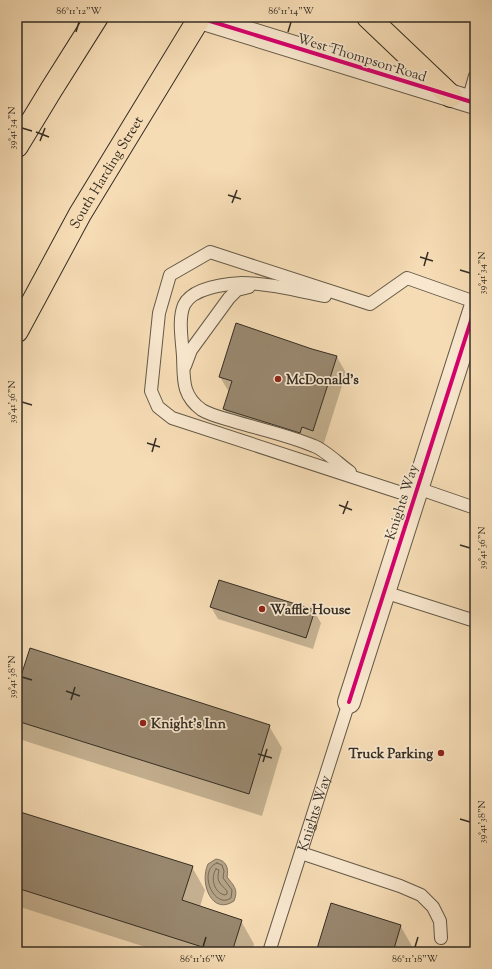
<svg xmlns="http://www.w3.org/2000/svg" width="492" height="969" font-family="'Sorts Mill Goudy',serif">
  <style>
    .water { fill: #b4a184; stroke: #81735e }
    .shadow { fill: #0003 }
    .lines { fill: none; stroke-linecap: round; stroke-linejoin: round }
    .shore { stroke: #746854; stroke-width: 1 }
    .building { fill: #99886f; stroke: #352e24 }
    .lane-casing { stroke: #655a48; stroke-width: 14 }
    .street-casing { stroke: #655a48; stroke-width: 24 }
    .primary-casing { stroke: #352e24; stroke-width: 24 }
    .lane { stroke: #f9e8cf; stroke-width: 12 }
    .street { stroke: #f9e8cf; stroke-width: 22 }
    .primary { stroke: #f6dcb5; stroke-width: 22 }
    .cycleway-casing { stroke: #f9e8cf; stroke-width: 6 }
    .cycleway { stroke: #d6006c; stroke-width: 4 }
    .ticks { fill: none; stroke: #352e24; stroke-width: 1.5 }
    .poi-dot { fill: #8f2418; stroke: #f9e8cf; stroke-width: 1.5 }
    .labels { text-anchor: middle; stroke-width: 3.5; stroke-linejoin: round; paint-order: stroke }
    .street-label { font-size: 14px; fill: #352e24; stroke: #f9e8cf }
    .poi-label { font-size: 14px; font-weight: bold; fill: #352e24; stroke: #f9e8cf; text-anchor: start }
    .neatline { fill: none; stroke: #352e24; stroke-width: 1.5 }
    .ticks-label { font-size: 10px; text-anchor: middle; fill: #352e24 }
  </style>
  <rect width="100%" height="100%" fill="#f6dcb5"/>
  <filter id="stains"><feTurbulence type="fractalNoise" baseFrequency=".005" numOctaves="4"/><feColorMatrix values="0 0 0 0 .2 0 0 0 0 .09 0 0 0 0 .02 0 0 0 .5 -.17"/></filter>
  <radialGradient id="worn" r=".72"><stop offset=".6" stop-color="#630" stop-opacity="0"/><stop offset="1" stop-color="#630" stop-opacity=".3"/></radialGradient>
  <path class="water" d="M 216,859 C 226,860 229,868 227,877 C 233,885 239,889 234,901 C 212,916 199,883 208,864 Z"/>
  <path class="shadow" d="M 337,357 L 346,373 L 323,446 L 233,425 L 224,409 L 229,392 L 220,377 Z
    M 211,607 L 314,611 L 321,623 L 313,649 L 218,619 Z
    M 17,691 L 269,726 L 282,748 L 262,816 L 22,740 L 17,732 Z
    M 17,812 L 192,867 L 205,890 L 200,907 L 241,921 L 254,944 L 252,952 L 161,952 L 17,906 Z
    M 400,925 L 413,948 L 412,952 L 317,952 Z"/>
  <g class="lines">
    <path class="shore" d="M 217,863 L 222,865 L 224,871 L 223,878 L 232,890 L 231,898 C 214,910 197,870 217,863 Z
      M 216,869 L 219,870 C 216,882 220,883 227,891 L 227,894 L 225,895 C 214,893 210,878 216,869 Z"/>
  </g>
  <path class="building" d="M 236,323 L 312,349 L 337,356 L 313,431 L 302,427 L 300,433 L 223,409 L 232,381 L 219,377 Z
    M 219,580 L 315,610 L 306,638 L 210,607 Z
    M 30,648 L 270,725 L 249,794 L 17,721 L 17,688 Z
    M 17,811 L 193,866 L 182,900 L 242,920 L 232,952 L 218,952 L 17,888 Z
    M 331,903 L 401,925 L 393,952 L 316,952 Z"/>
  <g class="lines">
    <defs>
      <g id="lane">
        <path d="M 468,101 L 475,76"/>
        <path d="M 325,296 C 298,291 269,283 242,283 C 225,284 192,288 184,305 C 178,319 182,340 183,356 C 184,378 181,395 202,410 C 210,415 223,418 233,421 C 259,429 288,435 314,446 C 325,450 340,465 350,472"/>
        <path d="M 185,366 L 191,350 L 229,298 L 237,290 L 249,287"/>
        <path d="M 417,488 L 475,508"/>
        <path d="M 414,497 L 172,418 L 158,407 L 151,391 L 159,313 L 170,275 L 210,252 L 370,304 L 407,278 L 475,302"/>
        <path d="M 384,592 L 475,621"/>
        <path d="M 301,853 L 400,886 L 421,895 L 433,907 L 440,921 L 441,938"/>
        <path id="s1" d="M 269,952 L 349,702"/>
      </g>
      <path id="street" d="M 197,17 L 475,103
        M 349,702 L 475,308"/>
      <g id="primary">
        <path d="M 368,17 L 451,96"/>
        <path d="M 17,146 L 51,90 L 97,17"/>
        <path id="s2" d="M 17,331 L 80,214 L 200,17"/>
      </g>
    </defs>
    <use href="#lane" class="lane-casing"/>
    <use href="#street" class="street-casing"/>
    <use href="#primary" class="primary-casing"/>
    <use href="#lane" class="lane"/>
    <use href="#street" class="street"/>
    <use href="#primary" class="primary"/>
    <defs>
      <path id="cycleway" d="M 197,17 L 475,103
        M 349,702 L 475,308"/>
    </defs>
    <use href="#cycleway" class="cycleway-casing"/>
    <use href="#cycleway" class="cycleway"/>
  </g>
  <path class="ticks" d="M 76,32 L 79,22M 288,32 L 291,22M 22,128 L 32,131M 36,132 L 49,137M 40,141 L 45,128M 228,195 L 241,199M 232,203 L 237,190M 420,257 L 433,261M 424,266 L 428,252M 460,270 L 470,273M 22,402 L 32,405M 147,443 L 160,447M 152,452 L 156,438M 339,505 L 352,510M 343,514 L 348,501M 460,545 L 470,548M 22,677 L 32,680M 66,691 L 80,696M 71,700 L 75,687M 258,754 L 272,758M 263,762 L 267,749M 460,819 L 470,822M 203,947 L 206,937M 415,947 L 418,937"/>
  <g class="poi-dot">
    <circle cx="278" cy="379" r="4"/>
    <circle cx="262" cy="609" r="4"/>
    <circle cx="143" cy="723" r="4"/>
    <circle cx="441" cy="753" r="4"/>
  </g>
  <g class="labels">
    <g class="street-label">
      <text transform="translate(362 57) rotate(17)" y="5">West Thompson Road</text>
      <text dy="5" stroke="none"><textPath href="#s2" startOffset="182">South Harding Street</textPath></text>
      <text transform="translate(401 502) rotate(-72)" y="5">Knights Way</text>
      <text dy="5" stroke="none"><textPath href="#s1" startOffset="146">Knights Way</textPath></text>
    </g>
    <g class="poi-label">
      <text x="286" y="384">McDonald's</text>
      <text x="270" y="614">Waffle House</text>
      <text x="151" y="728">Knight's Inn</text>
      <text x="433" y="758" text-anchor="end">Truck Parking</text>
    </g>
  </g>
  <rect width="492" height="969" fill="none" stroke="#f6dcb5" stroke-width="44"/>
  <rect x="22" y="22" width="448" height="925" class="neatline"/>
  <g class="ticks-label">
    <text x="79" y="14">86°11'12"W</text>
    <text x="291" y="14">86°11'14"W</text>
    <text transform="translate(11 128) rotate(-90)" y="4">39°41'34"N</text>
    <text transform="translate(481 273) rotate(-90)" y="4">39°41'34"N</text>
    <text transform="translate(11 402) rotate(-90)" y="4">39°41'36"N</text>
    <text transform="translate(481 548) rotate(-90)" y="4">39°41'36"N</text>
    <text transform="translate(11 677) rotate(-90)" y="4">39°41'38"N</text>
    <text transform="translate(481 822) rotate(-90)" y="4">39°41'38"N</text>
    <text x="203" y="962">86°11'16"W</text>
    <text x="415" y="962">86°11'18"W</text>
  </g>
  <rect width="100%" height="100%" filter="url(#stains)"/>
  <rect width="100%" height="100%" fill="url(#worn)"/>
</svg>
